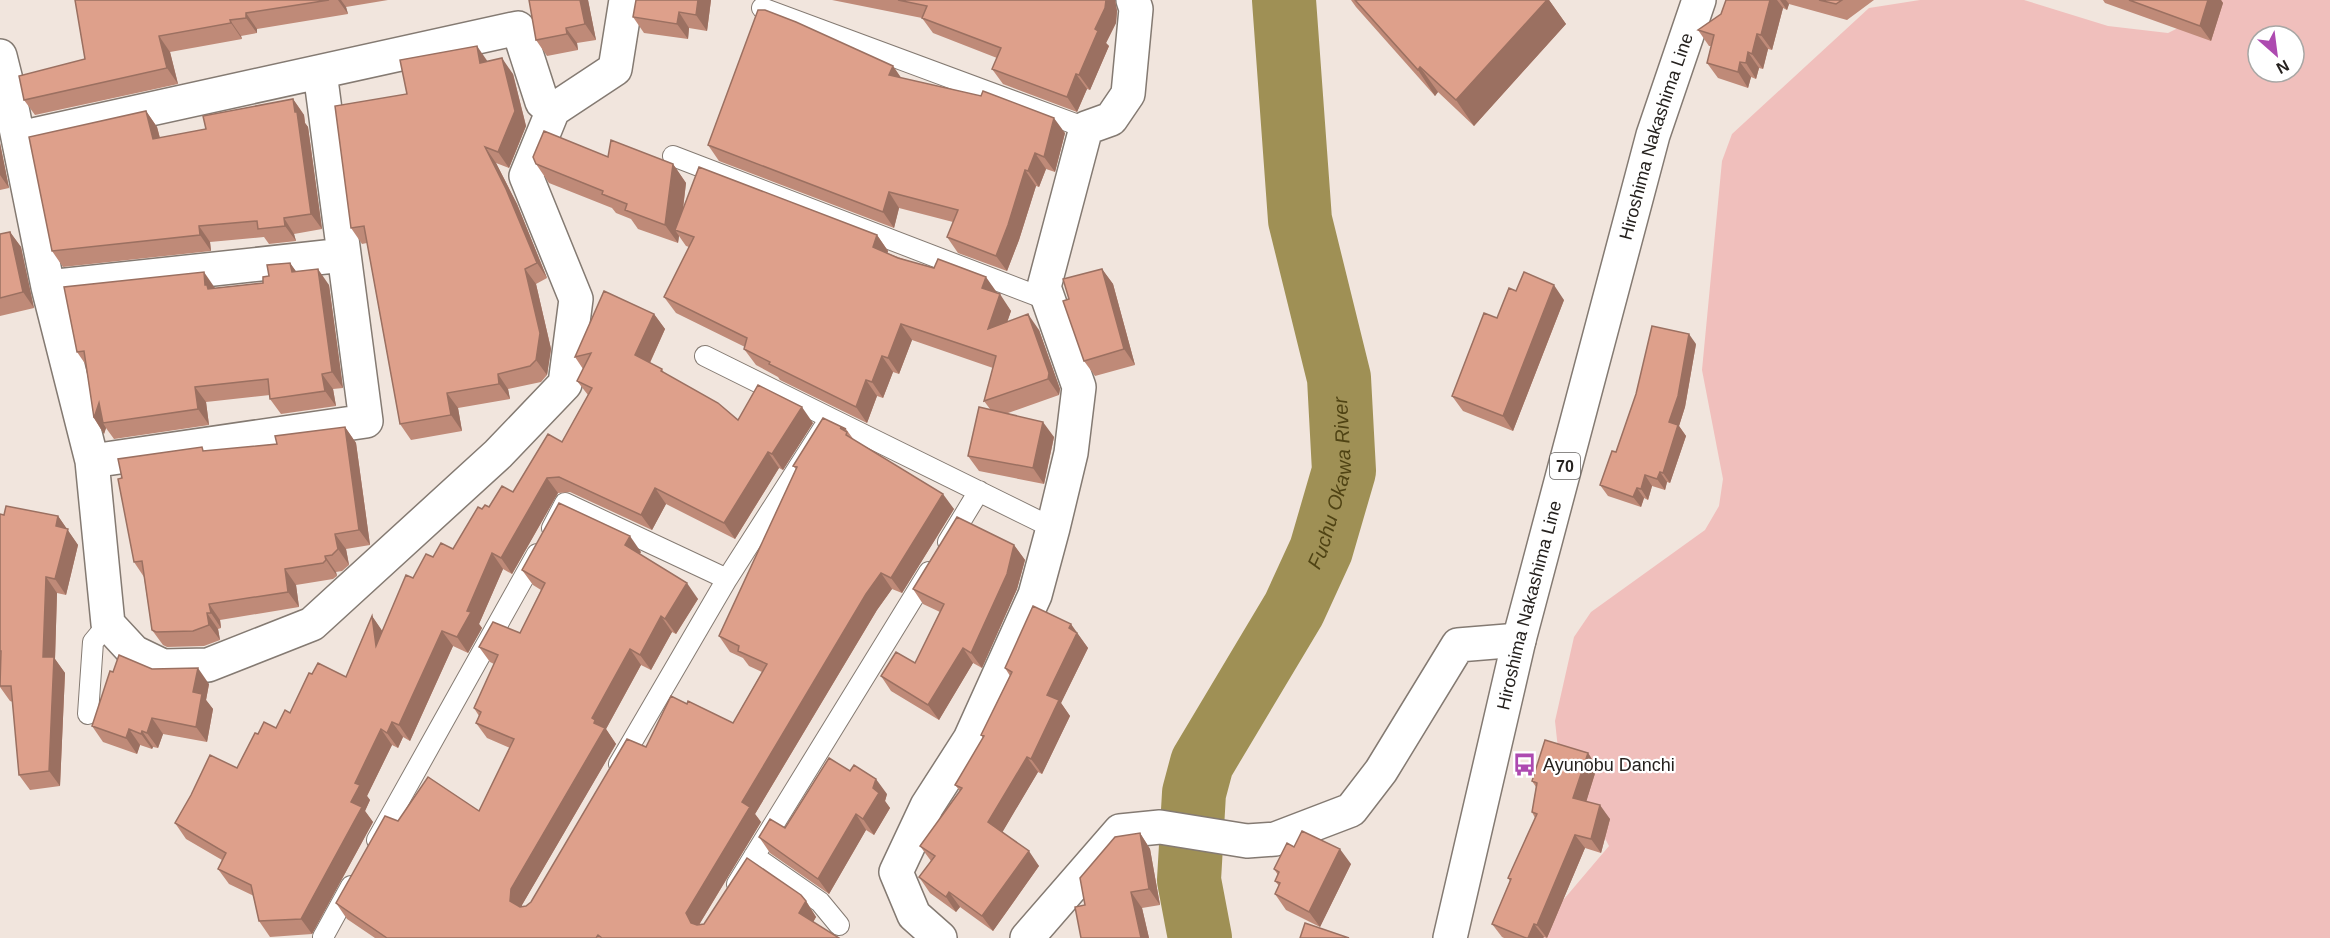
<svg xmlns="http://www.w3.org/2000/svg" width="2330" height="938" font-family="Arial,sans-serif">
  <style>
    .green { fill: #f0bfbc; fill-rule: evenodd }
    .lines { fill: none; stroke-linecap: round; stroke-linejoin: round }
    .river { stroke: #9f9055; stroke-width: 64 }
    .service-casing { stroke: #847a72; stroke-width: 22 }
    .minor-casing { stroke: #847a72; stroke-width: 36 }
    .primary-casing { stroke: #847a72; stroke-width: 36 }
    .service { stroke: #fff; stroke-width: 20 }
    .minor { stroke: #fff; stroke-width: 33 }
    .primary { stroke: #fff; stroke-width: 33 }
    .wall { fill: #bf8a78 }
    .shaded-wall { fill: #9b7061 }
    .building { fill: #dea08b; stroke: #9b7061; stroke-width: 1.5 }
    .labels { text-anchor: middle; stroke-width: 4.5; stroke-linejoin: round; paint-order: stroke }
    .shield { fill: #fff; stroke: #676462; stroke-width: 1.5 }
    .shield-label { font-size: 16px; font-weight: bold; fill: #26221f }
    .street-label { font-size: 18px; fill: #26221f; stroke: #fff }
    .poi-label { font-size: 18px; fill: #26221f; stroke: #fff; text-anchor: start }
    .water-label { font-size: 20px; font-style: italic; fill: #4f4314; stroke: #fff }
  </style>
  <rect width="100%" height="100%" fill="#f1e5dd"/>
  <path class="green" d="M 1920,0 L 2024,0 L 2108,26 L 2168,33 L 2194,20 L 2199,0 L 2330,0 L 2330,938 L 1531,938 L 1609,846 L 1558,749 L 1555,721 L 1574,637 L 1591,612 L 1705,530 L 1719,506 L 1723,479 L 1702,370 L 1722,161 L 1732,134 L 1869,8 ZM 2258,36 L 2294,36 L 2294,72 L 2258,72 Z"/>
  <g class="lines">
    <path class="river" id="s1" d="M 1200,938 L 1189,880 L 1194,793 L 1202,763 L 1294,609 L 1321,550 L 1344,471 L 1339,378 L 1300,220 L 1284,0"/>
    <defs>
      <path id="service" d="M 762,8 L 1086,128
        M 673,156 L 1048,300
        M 705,356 L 830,418
        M 552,528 L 565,503 L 727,579
        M 948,542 L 979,491
        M 88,714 L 93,642 L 108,624
        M 619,764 L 727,579 L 830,418 L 1053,528
        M 377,840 L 537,554
        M 754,856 L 820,902 L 839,925
        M 737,884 L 929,572
        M 323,937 L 351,886"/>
      <path id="minor" d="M 0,56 L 8,88 L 48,287 L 92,461 L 108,624 L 134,652 L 163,666 L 208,665 L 312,624 L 498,454 L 565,384 L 576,299 L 526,176 L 553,110 L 615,69 L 626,0
        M 19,138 L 518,28 L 542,102 L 553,110
        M 48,287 L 344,255
        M 92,461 L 366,421 L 320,72
        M 940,938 L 914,915 L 896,872 L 927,806 L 970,739 L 1035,595 L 1053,528 L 1071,453 L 1079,387 L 1044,287 L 1086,128 L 1111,119 L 1128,94 L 1136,9 L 1133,0
        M 1027,938 L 1120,831 L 1160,827 L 1247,841 L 1275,839 L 1351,810 L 1381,771 L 1458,645 L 1519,640"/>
      <g id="primary">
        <path id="s2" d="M 1450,938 L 1519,640 L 1653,135 L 1699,0"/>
      </g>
    </defs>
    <use href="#service" class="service-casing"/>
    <use href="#minor" class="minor-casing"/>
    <use href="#primary" class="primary-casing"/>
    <use href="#service" class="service"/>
    <use href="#minor" class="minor"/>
    <use href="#primary" class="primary"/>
  </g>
  <path class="wall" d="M 75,0 L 388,0 L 346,7 L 348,14 L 257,29 L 257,33 L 241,36 L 242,39 L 170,52 L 178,84 L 35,115 L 24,100 L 85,59 Z
    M 529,0 L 588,0 L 596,40 L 577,43 L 578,50 L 547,56 L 536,40 Z
    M 711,0 L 707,31 L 689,28 L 688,39 L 644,33 L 633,17 Z
    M 832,0 L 1115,0 L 1117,11 L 1116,23 L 1106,43 L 1109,46 L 1090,90 L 1087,89 L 1077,112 L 1003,84 L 992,69 L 997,58 L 933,33 L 922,18 Z
    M 1351,0 L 1549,0 L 1566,24 L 1474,126 L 1438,92 L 1435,96 L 1356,7 Z
    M 1726,0 L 1874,0 L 1847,20 L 1789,4 L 1787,10 L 1783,8 L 1772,50 L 1768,49 L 1763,69 L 1759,68 L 1756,79 L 1751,77 L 1748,88 L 1718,78 L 1707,63 L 1711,46 L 1709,46 L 1698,30 L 1721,14 Z
    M 2103,0 L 2221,0 L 2223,3 L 2211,41 L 2105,3 Z
    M 487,61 L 513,74 L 526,126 L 509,168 L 496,163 L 517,204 L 547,278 L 536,284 L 551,349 L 547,375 L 541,382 L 508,389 L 510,399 L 458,408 L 462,431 L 411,440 L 400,424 L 367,243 L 362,244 L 351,228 L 407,94 Z
    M 893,66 L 901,78 L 1065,133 L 1055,172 L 1046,169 L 1039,187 L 1036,186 L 1019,240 L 1007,271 L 958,253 L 947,237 L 953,222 L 899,208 L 894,228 L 719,161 L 708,145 Z
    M 293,99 L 304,115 L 305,123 L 308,127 L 322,229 L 294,234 L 296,241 L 269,244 L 264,237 L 210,242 L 211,251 L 63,267 L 52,251 L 146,111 L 157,127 L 160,138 L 206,129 Z
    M 0,143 L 9,188 L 0,190 Z
    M 608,157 L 673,164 L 686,183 L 683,210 L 877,235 L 888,251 L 887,253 L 998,294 L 1011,311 L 1007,322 L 1039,330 L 1060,389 L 1059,395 L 1008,413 L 1054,437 L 1044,484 L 979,471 L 968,456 L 990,409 L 984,401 L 993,368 L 912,340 L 899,374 L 893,372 L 883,398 L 877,396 L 867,423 L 780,380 L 778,377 L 756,365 L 744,349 L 745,347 L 676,313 L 664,297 L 689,247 L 686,246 L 679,236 L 678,243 L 638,229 L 631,219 L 616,213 L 612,208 L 549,183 L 536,164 Z
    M 10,232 L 21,247 L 34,308 L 0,316 L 0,234 Z
    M 290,263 L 296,272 L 329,285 L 343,388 L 333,389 L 336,406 L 281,414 L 270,399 L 270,395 L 206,402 L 209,425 L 114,439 L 106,428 L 104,434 L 94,418 L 86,365 L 77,352 L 215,288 L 263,283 L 269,276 Z
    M 1102,269 L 1113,284 L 1135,365 L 1095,376 L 1084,361 L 1069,299 Z
    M 1516,291 L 1564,300 L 1513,431 L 1463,411 L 1452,396 L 1497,318 Z
    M 654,314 L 665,329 L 650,363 L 662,369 L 664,373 L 738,420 L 813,423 L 783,470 L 779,468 L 735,539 L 666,504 L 652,530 L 570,492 L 558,493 L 512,574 L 503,569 L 479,624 L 482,628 L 468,653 L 453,646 L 410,741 L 403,737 L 398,748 L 392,745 L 367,796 L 370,800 L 365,811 L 373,822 L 312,934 L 270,937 L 259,921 L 254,896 L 229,884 L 218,869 L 222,860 L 186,839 L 175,823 L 237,768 L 258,734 L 276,728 L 290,713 L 312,674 L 346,677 L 372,616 L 382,631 L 413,578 L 433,557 L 453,549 L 482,509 L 489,507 L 513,492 L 562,442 L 588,395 L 577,381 L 583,369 L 575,357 Z
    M 1696,344 L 1685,407 L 1679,426 L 1686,436 L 1670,483 L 1667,482 L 1665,490 L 1652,486 L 1648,500 L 1644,498 L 1641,507 L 1608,496 L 1600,485 L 1616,452 Z
    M 823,418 L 846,429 L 854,440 L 954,509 L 902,593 L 892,589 L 877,610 L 755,814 L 761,822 L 699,925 L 806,901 L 816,917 L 813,922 L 839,938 L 375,938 L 347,919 L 336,903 L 398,821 L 479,811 L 510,748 L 487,738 L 476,723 L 479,716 L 474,708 L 494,664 L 490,662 L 479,647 L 520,633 L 541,590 L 533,585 L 522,570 L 641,552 L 639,554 L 698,599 L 676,634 L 672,632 L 651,670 L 641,665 L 606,729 L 616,744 L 522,905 L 522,907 L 526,906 L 531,902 L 646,747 L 687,704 L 733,723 L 762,672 L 749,666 L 743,658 L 730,652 L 719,636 L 796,469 L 793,466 Z
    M 345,427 L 356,443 L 370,545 L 346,549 L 349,565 L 342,571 L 336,572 L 337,576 L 333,579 L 296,585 L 299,607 L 220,620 L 221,628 L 218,629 L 220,640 L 204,646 L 167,647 L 163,645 L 152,630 L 144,577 L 134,562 L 205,451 L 277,444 Z
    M 0,514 L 4,515 L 58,516 L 78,545 L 66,595 L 57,593 L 55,659 L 65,673 L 60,786 L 30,790 L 19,775 L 13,702 L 10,701 L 0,687 Z
    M 1014,545 L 1025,560 L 1017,589 L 982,668 L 973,663 L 939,720 L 891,691 L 881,676 L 915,663 L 940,612 L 923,604 L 913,589 Z
    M 1076,632 L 1088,648 L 1061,703 L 1070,716 L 1042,774 L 1038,772 L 1002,832 L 1039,866 L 993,931 L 960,907 L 956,912 L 930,893 L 919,877 L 931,861 L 920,846 L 960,791 L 955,785 L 983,738 L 981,735 L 1010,676 L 1005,668 Z
    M 152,669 L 209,684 L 206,700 L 213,709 L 207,742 L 163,734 L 158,748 L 153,747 L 152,749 L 140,745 L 137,754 L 103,742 L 92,726 L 113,672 Z
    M 1588,753 L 1597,767 L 1586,802 L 1610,819 L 1601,853 L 1585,848 L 1547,938 L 1544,937 L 1543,938 L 1504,938 L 1502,937 L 1492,924 L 1510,881 L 1508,878 L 1535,818 L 1532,812 L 1536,787 L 1532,781 Z
    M 887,794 L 885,801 L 890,808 L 874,835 L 866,830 L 829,894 L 770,853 L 759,837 Z
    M 1140,833 L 1150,849 L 1160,905 L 1142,908 L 1149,938 L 1081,938 L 1085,905 Z
    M 1294,847 L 1351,864 L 1320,927 L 1286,910 L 1275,894 L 1279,886 L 1275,881 L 1278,875 L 1274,869 Z"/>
  <path class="shaded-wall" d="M 338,0 L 341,0 L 346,7 L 348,14 Z
    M 580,0 L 588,0 L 596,40 L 585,24 Z
    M 698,0 L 711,0 L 707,31 L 696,15 Z
    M 1106,0 L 1115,0 L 1117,11 L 1116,23 L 1106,43 L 1109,46 L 1090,90 L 1079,75 L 1095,29 Z
    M 1547,0 L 1549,0 L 1566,24 L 1474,126 L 1456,100 Z
    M 1770,0 L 1777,0 L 1783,8 L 1772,50 L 1761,35 Z
    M 1780,0 L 1786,0 L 1789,4 L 1787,10 Z
    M 2208,0 L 2221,0 L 2223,3 L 2211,41 L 2200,26 Z
    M 679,12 L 689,28 L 688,39 L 677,24 Z
    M 246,13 L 257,29 L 257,33 L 246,18 Z
    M 230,20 L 241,36 L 242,39 L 231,23 Z
    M 566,28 L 577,43 L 578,50 L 567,34 Z
    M 1757,34 L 1768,49 L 1763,69 L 1752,54 Z
    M 159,36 L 170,52 L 178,84 L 167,68 Z
    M 477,46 L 488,62 L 480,63 Z
    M 1748,52 L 1759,68 L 1756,79 L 1746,63 Z
    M 502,58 L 513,74 L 526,126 L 509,168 L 498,152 Z
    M 1740,62 L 1751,77 L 1748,88 L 1738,72 Z
    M 893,66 L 904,82 L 889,75 Z
    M 1420,67 L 1438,92 L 1435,96 L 1418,70 Z
    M 1076,74 L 1087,89 L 1077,112 L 1067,97 Z
    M 293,99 L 304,115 L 305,123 L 308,127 L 322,229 L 311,214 Z
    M 146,111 L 157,127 L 164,154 L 153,139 Z
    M 1054,118 L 1065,133 L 1055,172 L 1044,157 Z
    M 0,143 L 9,188 L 0,175 Z
    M 485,147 L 496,163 L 517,204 L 547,278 L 537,263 Z
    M 1035,153 L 1046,169 L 1039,187 L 1028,171 Z
    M 673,164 L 686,183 L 680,232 L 675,230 L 679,236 L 678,243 L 665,225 Z
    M 1025,170 L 1036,186 L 1019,240 L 1007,271 L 996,256 Z
    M 889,192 L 899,208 L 894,228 L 883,212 Z
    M 284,218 L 294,234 L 296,241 L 285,226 Z
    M 199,226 L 210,242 L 211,251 L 200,235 Z
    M 10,232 L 21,247 L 34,308 L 23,292 Z
    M 877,235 L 888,251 L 885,264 L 873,247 Z
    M 290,263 L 301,278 L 292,272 Z
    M 318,269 L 329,285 L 343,388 L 332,372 Z
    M 525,269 L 536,284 L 551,349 L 547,375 L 536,360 Z
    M 1102,269 L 1113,284 L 1135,365 L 1124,349 Z
    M 204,272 L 215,288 L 215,296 L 205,285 Z
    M 986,277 L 998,294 L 982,288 Z
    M 1554,285 L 1564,300 L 1513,431 L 1503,416 Z
    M 1000,294 L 1011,311 L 999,346 L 988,329 Z
    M 654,314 L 665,329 L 646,371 L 635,355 Z
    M 1028,314 L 1039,330 L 1060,389 L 1059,395 L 1048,379 Z
    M 901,324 L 912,340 L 899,374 L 888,358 Z
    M 1689,334 L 1696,344 L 1685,407 L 1679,426 L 1686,436 L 1670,483 L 1663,473 L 1669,422 Z
    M 882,356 L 893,372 L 883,398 L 872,382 Z
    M 322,374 L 333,389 L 336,406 L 325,391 Z
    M 498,374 L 508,389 L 510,399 L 499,384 Z
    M 866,380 L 877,396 L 867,423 L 856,407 Z
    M 195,387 L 206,402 L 209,425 L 198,409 Z
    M 447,393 L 458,408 L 462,431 L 451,415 Z
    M 99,403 L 103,423 L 106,428 L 104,434 L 94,418 Z
    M 802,407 L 813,423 L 783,470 L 772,454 Z
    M 1043,422 L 1054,437 L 1044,484 L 1033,468 Z
    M 345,427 L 356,443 L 370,545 L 359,530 Z
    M 768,452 L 779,468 L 735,539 L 724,523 Z
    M 1660,472 L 1667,482 L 1665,490 L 1657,479 Z
    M 1645,475 L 1652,486 L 1648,500 L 1641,489 Z
    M 547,478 L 558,493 L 512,574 L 501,558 Z
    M 655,488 L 666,504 L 652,530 L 641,515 Z
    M 1637,488 L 1644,498 L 1641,507 L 1633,497 Z
    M 943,494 L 954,509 L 902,593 L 891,578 Z
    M 58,516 L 78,545 L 66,595 L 55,579 L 56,526 Z
    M 335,534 L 346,549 L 349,565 L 338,549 Z
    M 630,536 L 641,552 L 636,561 L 625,545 Z
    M 1014,545 L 1025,560 L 1017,589 L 982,668 L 971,653 Z
    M 492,553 L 503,569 L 479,624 L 482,628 L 468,653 L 457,637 L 467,611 Z
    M 325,556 L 336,572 L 337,576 L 326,560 Z
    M 285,569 L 296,585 L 299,607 L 288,592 Z
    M 881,573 L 892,589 L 877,610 L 755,814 L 761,822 L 697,928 L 691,923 L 686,913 L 742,802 L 866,594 Z
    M 46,577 L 57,593 L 55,659 L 65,673 L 60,786 L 49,771 L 43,657 Z
    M 687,583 L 698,599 L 676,634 L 665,619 Z
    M 209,604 L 220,620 L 221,628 L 211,613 Z
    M 207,613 L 218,629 L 220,640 L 209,625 Z
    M 372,616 L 383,632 L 376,646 Z
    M 661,616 L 672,632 L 651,670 L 640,655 Z
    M 1071,624 L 1088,648 L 1061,703 L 1070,716 L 1042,774 L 1031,759 L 1047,695 Z
    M 442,631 L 453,646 L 410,741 L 399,725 Z
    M 963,648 L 973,663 L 939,720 L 928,705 Z
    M 630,649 L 641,665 L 606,729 L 616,744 L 522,905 L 521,916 L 510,901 L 511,889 L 594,723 L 592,718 Z
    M 198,668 L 209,684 L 206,700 L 213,709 L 207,742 L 196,727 L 193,692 Z
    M 152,718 L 163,734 L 158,748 L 147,733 Z
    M 392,722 L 403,737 L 398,748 L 387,733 Z
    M 129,729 L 140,745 L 137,754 L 126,738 Z
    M 381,729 L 392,745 L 367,796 L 370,800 L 365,811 L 373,822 L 312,934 L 301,919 L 351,802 L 355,783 Z
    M 142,731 L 153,747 L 152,749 L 141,734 Z
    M 1588,753 L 1597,767 L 1583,812 L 1573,798 Z
    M 1027,757 L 1038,772 L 999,838 L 988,822 Z
    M 876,779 L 887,794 L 885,801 L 890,808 L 874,835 L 863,819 Z
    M 1600,805 L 1610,819 L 1601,853 L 1591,839 Z
    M 856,814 L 866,830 L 829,894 L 818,879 Z
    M 1140,833 L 1150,849 L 1160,905 L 1149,889 Z
    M 1575,835 L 1585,848 L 1547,938 L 1537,925 Z
    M 1340,849 L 1351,864 L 1320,927 L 1309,912 Z
    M 1029,851 L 1039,866 L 993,931 L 982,916 Z
    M 949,892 L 960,907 L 956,912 L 946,897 Z
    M 1131,892 L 1142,908 L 1149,938 L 1141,938 Z
    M 806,901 L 816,917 L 809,929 L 799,913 Z
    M 1534,924 L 1544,937 L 1543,938 L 1528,938 Z"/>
  <path class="building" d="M 75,0 L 329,0 L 246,13 L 246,18 L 230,20 L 231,23 L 159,36 L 167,68 L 24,100 L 19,76 L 85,59 Z
    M 529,0 L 580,0 L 585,24 L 566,28 L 567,34 L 536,40 Z
    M 636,0 L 698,0 L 696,15 L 679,12 L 677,24 L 633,17 Z
    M 898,0 L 1106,0 L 1105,8 L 1095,29 L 1098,31 L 1079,75 L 1076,74 L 1067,97 L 992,69 L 1001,48 L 922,18 L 927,6 Z
    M 1355,0 L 1547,0 L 1456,100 L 1420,67 L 1418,70 Z
    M 1726,0 L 1770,0 L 1761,35 L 1757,34 L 1752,54 L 1748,52 L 1746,63 L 1740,62 L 1738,72 L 1707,63 L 1714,35 L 1698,30 L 1721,14 Z
    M 1819,0 L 1842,0 L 1836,4 Z
    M 2129,0 L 2208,0 L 2200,26 Z
    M 758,10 L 765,10 L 796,22 L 893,66 L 889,75 L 981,96 L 983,91 L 1054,118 L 1044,157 L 1035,153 L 1028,171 L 1025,170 L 1008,225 L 996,256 L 947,237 L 958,210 L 889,192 L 883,212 L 708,145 Z
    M 477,46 L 480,63 L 502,58 L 515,111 L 498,152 L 485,147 L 506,189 L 537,263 L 525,269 L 540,333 L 536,360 L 530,366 L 498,374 L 499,384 L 447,393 L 451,415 L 400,424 L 364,226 L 351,228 L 335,106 L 407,94 L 400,60 Z
    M 293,99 L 295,112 L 297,112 L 311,214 L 284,218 L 285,226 L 258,229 L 257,221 L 199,226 L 200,235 L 52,251 L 29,137 L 146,111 L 153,139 L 206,129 L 203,116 Z
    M 544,131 L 608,157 L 611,140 L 673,164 L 665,225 L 625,210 L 627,204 L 602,194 L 603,191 L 536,164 L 533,157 Z
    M 699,167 L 877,235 L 873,247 L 898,258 L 934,268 L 938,259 L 986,277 L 982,288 L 1000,294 L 988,329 L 1028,314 L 1049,373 L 1048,379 L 984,401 L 996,356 L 901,324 L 888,358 L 882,356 L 872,382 L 866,380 L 856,407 L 769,364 L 770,362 L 744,349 L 747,338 L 664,297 L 694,237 L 675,230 Z
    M 10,232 L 23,292 L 0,298 L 0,234 Z
    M 290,263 L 292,272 L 318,269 L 332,372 L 322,374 L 325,391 L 270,399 L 268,379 L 195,387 L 198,409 L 103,423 L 99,403 L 94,418 L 84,351 L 77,352 L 64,287 L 204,272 L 205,285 L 207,285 L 208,289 L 263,283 L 263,277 L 269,276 L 267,265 Z
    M 1102,269 L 1124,349 L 1084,361 L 1063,301 L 1069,299 L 1063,279 Z
    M 1524,272 L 1554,285 L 1503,416 L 1452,396 L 1484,313 L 1497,318 L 1509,288 L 1516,291 Z
    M 604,291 L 654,314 L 635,355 L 662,369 L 661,371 L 718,403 L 738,420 L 758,385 L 802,407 L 772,454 L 768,452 L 724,523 L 655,488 L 641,515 L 559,477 L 547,478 L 501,558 L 492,553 L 467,611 L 471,612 L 457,637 L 442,631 L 399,725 L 392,722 L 387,733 L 381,729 L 355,783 L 360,785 L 351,802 L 362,807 L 301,919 L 259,921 L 251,885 L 218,869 L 226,853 L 175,823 L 191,795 L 210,755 L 237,768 L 255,733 L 258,734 L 264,722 L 276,728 L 285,710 L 290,713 L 309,673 L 312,674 L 318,663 L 346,677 L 372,616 L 376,646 L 406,575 L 413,578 L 426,554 L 433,557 L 441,543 L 453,549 L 478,507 L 482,509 L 485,505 L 489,507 L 502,486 L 513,492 L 548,434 L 562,442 L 592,388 L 577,381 L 591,353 L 575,357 Z
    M 1652,326 L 1689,334 L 1678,396 L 1669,422 L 1678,425 L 1663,473 L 1660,472 L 1657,479 L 1645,475 L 1641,489 L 1637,488 L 1633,497 L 1600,485 L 1612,451 L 1616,452 L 1636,394 Z
    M 979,407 L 1043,422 L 1033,468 L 968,456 Z
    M 823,418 L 846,429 L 840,428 L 847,432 L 846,435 L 943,494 L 891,578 L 881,573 L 866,594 L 742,802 L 750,807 L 686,913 L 691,923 L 697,925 L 704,924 L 747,858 L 801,895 L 806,901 L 799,913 L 839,938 L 602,938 L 598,935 L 596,938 L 387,938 L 336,903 L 385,816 L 398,821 L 428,777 L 479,811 L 514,739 L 476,723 L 481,712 L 474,708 L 498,655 L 479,647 L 493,622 L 520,633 L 545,583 L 522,570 L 559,503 L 630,536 L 625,545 L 687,583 L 665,619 L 661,616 L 640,655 L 630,649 L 592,718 L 595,720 L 594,723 L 605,728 L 511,889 L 510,901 L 520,907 L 526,906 L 531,902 L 627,739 L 646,747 L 671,696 L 687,704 L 688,701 L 733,723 L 767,664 L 738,651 L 739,646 L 719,636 L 797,467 L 793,466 Z
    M 345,427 L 359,530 L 335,534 L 338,549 L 332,555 L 325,556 L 326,560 L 323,563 L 285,569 L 288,592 L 209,604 L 211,613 L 207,613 L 209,625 L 193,631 L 156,632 L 152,630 L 142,561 L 134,562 L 118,479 L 122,478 L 118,459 L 202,447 L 203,451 L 277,444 L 275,436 Z
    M 6,506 L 58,516 L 56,526 L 68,529 L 55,579 L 46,577 L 43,657 L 54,657 L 49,771 L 19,775 L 11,686 L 0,686 L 1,651 L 0,651 L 0,514 L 4,515 Z
    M 957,517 L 1014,545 L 1007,574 L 971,653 L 963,648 L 928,705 L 881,676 L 896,652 L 915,663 L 944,604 L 913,589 Z
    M 1033,606 L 1071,624 L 1069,628 L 1077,633 L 1047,695 L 1059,700 L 1031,759 L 1027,757 L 988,822 L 1029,851 L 982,916 L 949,892 L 946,897 L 919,877 L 935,856 L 920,846 L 962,788 L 955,785 L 984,736 L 981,735 L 1012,672 L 1005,668 Z
    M 119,655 L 152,669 L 198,668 L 193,692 L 202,694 L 196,727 L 152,718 L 147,733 L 142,731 L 141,734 L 129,729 L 126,738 L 92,726 L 110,671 L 113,672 Z
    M 1545,740 L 1588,753 L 1573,798 L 1600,805 L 1591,839 L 1575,835 L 1537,925 L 1534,924 L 1528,938 L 1526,938 L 1492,924 L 1511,879 L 1508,878 L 1537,814 L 1532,812 L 1537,783 L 1532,781 Z
    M 829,758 L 850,771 L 854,765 L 876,779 L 873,788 L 879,793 L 863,819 L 856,814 L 818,879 L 759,837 L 770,819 L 785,828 Z
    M 1302,831 L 1340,849 L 1309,912 L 1275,894 L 1280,883 L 1275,881 L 1279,872 L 1274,869 L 1287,843 L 1294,847 Z
    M 1140,833 L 1149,889 L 1131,892 L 1141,938 L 1081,938 L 1075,907 L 1085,905 L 1080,878 L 1115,837 Z
    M 1305,923 L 1349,938 L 1300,938 Z"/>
  <defs>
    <symbol id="bus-bare" viewBox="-9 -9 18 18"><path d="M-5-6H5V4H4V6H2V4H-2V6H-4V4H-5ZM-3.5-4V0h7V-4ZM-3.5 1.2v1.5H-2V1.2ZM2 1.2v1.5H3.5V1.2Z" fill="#ad4ab0" stroke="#fff" stroke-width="2.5" paint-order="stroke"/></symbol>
  </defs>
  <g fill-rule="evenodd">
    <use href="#bus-bare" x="1508" y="748" width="33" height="33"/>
  </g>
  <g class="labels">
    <rect class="shield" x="1550" y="453" width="30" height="26" rx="4.5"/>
    <g class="shield-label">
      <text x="1565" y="472">70</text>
    </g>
    <g class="street-label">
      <text dy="6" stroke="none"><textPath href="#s2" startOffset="828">Hiroshima Nakashima Line</textPath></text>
      <text dy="6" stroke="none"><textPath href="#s2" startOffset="342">Hiroshima Nakashima Line</textPath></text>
    </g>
    <g class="poi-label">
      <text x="1543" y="771">Ayunobu Danchi</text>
    </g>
    <g class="water-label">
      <text dy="7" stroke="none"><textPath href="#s1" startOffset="490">Fuchu Okawa River</textPath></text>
    </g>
  </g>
  <g transform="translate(2276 54) rotate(152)"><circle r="28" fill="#ffffff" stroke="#a8a7a5" stroke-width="1.5"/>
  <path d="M0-4.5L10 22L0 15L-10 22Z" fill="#ad4ab0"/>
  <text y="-9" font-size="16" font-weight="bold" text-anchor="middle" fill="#26221f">N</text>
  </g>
</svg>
